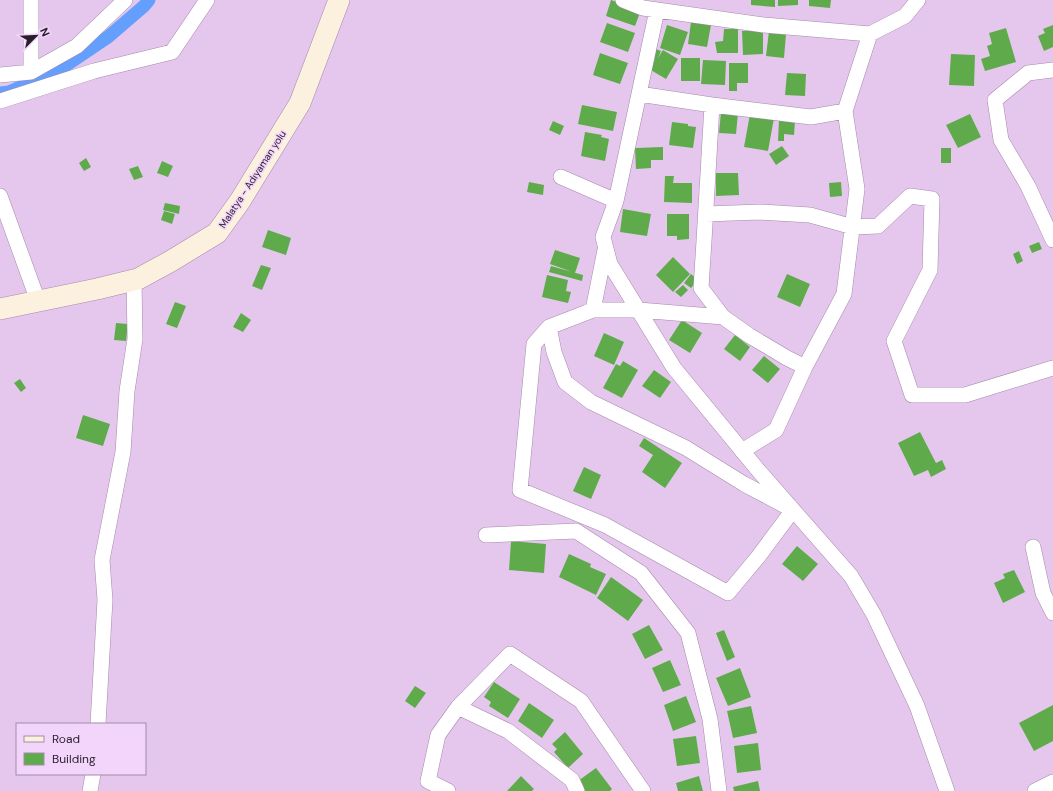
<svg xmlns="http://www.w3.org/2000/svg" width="1053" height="791" font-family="'DM Sans',sans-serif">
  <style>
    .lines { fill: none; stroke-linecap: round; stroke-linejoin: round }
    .canal { stroke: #659ffe; stroke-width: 13 }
    .building { fill: #5fab4c }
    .minor-casing { stroke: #a589ac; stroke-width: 16 }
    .secondary-casing { stroke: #a589ac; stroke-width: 22 }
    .minor { stroke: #fff; stroke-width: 15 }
    .secondary { stroke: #fcf1de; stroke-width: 21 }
    .labels { text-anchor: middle; stroke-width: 3; stroke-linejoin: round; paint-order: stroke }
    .street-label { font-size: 10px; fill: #281d2b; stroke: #f3d4fa }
  </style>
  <rect width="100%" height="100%" fill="#e5c7ed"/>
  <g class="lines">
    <path class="canal" d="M 0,93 L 9,92 L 59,70 L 108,37 L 144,6 L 149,0"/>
  </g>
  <path class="building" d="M 611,0 L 641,10 L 635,26 L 606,16 Z
    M 751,0 L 775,0 L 775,7 L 751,5 Z
    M 778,0 L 798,0 L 798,5 L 778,6 Z
    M 809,0 L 831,0 L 830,8 L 809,6 Z
    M 691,22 L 711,25 L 707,47 L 688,44 Z
    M 607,23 L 635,33 L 628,52 L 600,42 Z
    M 667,25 L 688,32 L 680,55 L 660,48 Z
    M 1053,25 L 1053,47 L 1044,51 L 1038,36 L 1045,33 L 1043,29 Z
    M 1006,28 L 1016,62 L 985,71 L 981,59 L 990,56 L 987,46 L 992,44 L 989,33 Z
    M 724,29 L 738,29 L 738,53 L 717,53 L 715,42 L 723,41 Z
    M 742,31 L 763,31 L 763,54 L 743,55 Z
    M 769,31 L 786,34 L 784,58 L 766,56 Z
    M 653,48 L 661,51 L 657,60 L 649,57 Z
    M 663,50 L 678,59 L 666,79 L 649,69 L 655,59 L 657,60 L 656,61 Z
    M 600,53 L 628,63 L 620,84 L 593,75 Z
    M 951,54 L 975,55 L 974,86 L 949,85 Z
    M 681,58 L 700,58 L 700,81 L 681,81 Z
    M 703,60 L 726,61 L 725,85 L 701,84 Z
    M 729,63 L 748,63 L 748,83 L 737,83 L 737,91 L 729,91 Z
    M 787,73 L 806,74 L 805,96 L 785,95 Z
    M 582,105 L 617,112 L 613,131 L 578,124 Z
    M 721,112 L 738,113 L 736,134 L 719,133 Z
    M 750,114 L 774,118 L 768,151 L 744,147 Z
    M 970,114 L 981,137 L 958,148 L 946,125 Z
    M 779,120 L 795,121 L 794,135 L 784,134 L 784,141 L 778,141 Z
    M 553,121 L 564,126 L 560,135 L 549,130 Z
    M 672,122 L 688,124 L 688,126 L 696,127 L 693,148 L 669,145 Z
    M 585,132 L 602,135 L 601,137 L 609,139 L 605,161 L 581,156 Z
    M 782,146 L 789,156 L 776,165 L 769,154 Z
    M 663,147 L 663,160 L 651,160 L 651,168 L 636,169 L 635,148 Z
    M 941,148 L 951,148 L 951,163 L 941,163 Z
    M 86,158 L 91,167 L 84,171 L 79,163 Z
    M 162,161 L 173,166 L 168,177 L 157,173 Z
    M 138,166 L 143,177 L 134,180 L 129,169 Z
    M 716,173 L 738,173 L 739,195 L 716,196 Z
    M 665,176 L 674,176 L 673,183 L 692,183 L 692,203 L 664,202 Z
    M 529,182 L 544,185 L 543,195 L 527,192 Z
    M 841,182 L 842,196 L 830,197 L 829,183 Z
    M 165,203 L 180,206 L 179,214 L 163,210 Z
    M 623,209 L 651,214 L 647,236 L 620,232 Z
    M 164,211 L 175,214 L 172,224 L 161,220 Z
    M 667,214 L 689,214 L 689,239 L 677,240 L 677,236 L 667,236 Z
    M 268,230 L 291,238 L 286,255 L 262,247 Z
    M 1039,242 L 1042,249 L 1032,253 L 1029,246 Z
    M 555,250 L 580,258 L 575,273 L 550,264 Z
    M 1019,251 L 1023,261 L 1017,264 L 1013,254 Z
    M 673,257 L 690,274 L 673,292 L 656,275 Z
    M 261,265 L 271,268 L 262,290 L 252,286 Z
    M 551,266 L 583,275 L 582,281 L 549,272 Z
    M 691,274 L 698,280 L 691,288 L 684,283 Z
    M 787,274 L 810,284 L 800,307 L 777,297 Z
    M 547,275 L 568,280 L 566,291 L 571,292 L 568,303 L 542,297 Z
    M 683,285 L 688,290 L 681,297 L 675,292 Z
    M 175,302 L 186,306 L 177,328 L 166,324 Z
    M 241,313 L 251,320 L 243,332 L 233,327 Z
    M 682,320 L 702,333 L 690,353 L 669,340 Z
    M 116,323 L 128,324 L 126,341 L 114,340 Z
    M 604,333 L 624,342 L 614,365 L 594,356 Z
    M 735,335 L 750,347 L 740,361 L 724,349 Z
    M 764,356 L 780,369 L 768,383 L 752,370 Z
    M 623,361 L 638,370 L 622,398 L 603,388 L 616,364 L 620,366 Z
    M 654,370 L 671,382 L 660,398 L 642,386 Z
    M 20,379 L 26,388 L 21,392 L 14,383 Z
    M 83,415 L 110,424 L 103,446 L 76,438 Z
    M 920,432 L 936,463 L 942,460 L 946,469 L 931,477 L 928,470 L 914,476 L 898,443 Z
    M 644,438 L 682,463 L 665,488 L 642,472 L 653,455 L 639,446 Z
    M 584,467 L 601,475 L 591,499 L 573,491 Z
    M 511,541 L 546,544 L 544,573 L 509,570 Z
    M 797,546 L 818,564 L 803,581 L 782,564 Z
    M 569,554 L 591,564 L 590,567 L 606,574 L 596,595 L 559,577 Z
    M 1014,570 L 1025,592 L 1003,603 L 994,583 L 1005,578 L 1003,574 Z
    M 611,577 L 643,600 L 628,621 L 597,598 Z
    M 649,625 L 663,650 L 645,659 L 632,634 Z
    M 724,630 L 735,657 L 727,661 L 716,633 Z
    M 670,660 L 681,685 L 663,692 L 652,668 Z
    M 740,668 L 751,697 L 728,706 L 716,678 Z
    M 494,682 L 520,699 L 508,718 L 489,706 L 491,702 L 484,697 Z
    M 415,686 L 426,693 L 415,708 L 405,701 Z
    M 686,696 L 696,722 L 673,731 L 664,705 Z
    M 529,703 L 554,720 L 542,738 L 518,721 Z
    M 1053,705 L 1053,741 L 1034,751 L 1019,723 Z
    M 751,706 L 757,733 L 733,738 L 727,711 Z
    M 565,732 L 583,754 L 568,768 L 554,752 L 557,749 L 552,744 Z
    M 696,736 L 700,763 L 677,766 L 673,739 Z
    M 758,743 L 761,770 L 737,773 L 734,746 Z
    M 596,768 L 612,789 L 610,791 L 585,791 L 578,781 Z
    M 521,776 L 534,789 L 532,791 L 507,791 Z
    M 699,776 L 703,791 L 678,791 L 676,783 Z
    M 758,781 L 760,791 L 734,791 L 733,787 Z"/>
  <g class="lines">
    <defs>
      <path id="minor" d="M 31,0 L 31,72
        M 623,0 L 643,8 L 764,25 L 870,34 L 905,16 L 918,0
        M 1053,70 L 1028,73 L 995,100 L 1001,140 L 1028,186 L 1053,240
        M 0,75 L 31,72 L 77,46 L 125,0
        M 639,94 L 712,105 L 811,117 L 845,111 L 857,189 L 844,294 L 805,367 L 776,430 L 742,451
        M 0,101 L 94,71 L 172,52 L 207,0
        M 712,105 L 704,241 L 701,288 L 723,317 L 750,336 L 787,358 L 805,367
        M 845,111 L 870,34
        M 561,177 L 616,201 L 657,10
        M 0,196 L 38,301
        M 616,201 L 603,237 L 610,264 L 674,368 L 758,470 L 851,576 L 874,615 L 917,706 L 947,791
        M 706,214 L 760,212 L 810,215 L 853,227 L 878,226 L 910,196 L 932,199 L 930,270 L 894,341 L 912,395 L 965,395 L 1053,368
        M 593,310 L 605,250
        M 549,327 L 554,352 L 565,382 L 591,402 L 686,448 L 744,484 L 793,510 L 758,557 L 728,593 L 605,525 L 520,490 L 534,344 L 549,327 L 593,310 L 639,310 L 723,317
        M 486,535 L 576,531 L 641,573 L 688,633 L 710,719 L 719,791
        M 1033,547 L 1043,593 L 1053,613
        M 458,707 L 510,654 L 581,701 L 643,791
        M 98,724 L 105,600 L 102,560 L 123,452 L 127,391 L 135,339 L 134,280
        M 90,791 L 93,774
        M 448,791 L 428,781 L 438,735 L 458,707 L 508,731 L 572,780 L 577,791
        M 1035,791 L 1053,782"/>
      <path id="secondary" d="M 0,309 L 97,289 L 138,279 L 171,261 L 217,233 L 240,201 L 300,103 L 339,0"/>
    </defs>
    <use href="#minor" class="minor-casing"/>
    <use href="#secondary" class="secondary-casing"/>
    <use href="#minor" class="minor"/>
    <use href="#secondary" class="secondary"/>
  </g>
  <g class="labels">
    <g class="street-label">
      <text transform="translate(252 179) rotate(-57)" y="4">Malatya - Adıyaman yolu</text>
    </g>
  </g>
  <rect x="16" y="723" width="130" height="52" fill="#f3d4fa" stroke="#a28ba7"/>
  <rect x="24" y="736" width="20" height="6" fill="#fcf1de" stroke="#a28ba7"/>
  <text x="52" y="743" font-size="12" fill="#281d2b">Road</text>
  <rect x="24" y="753" width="20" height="12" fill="#5fab4c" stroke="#a28ba7"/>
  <text x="52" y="763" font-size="12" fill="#281d2b">Building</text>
  <g transform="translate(36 36) rotate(66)" stroke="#f3d4fa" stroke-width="3" paint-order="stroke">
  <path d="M0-3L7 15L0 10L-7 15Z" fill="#281d2b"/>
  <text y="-6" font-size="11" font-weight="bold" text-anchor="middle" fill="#281d2b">N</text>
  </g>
</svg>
